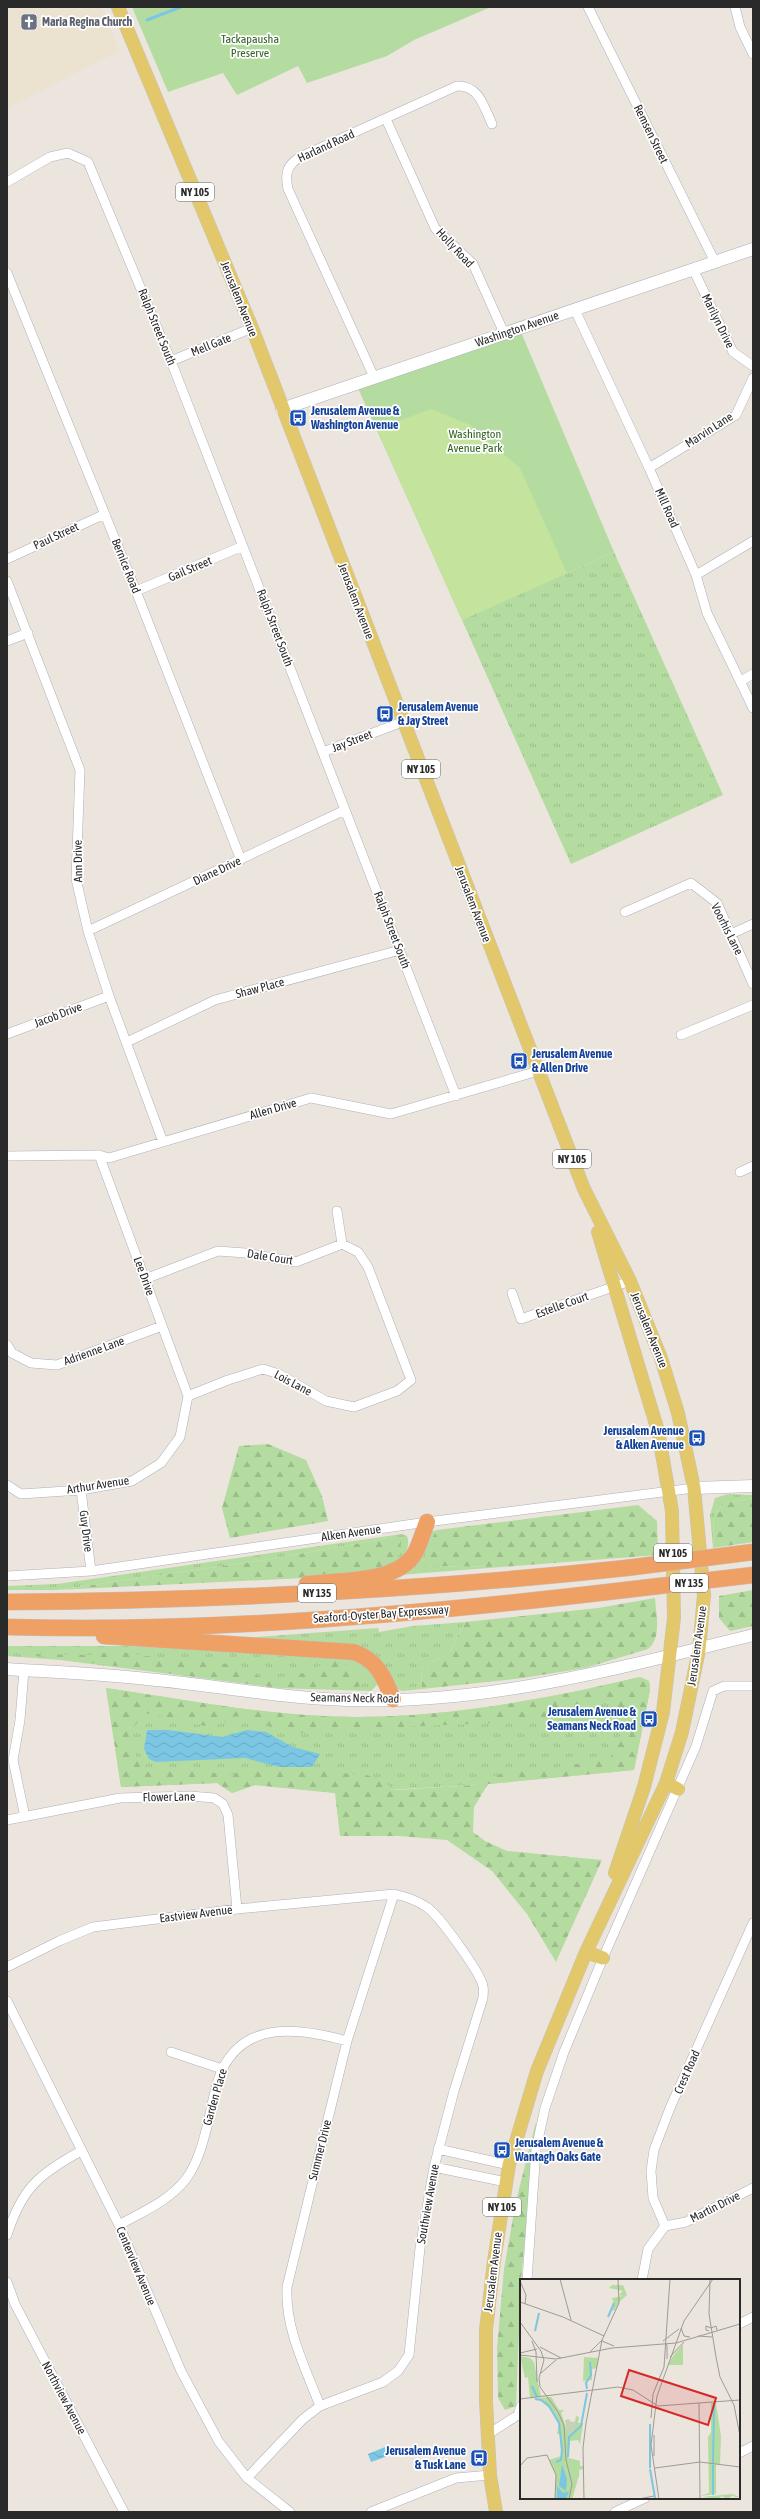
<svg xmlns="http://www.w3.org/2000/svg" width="760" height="2519" font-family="'Asap Condensed',sans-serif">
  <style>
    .education { fill: #ebe2cf }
    .grass { fill: url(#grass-tufts) }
    .forest { fill: url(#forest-firs); fill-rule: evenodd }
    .park { fill: #b4dca0 }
    .pitch { fill: #c4e39c }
    .water { fill: url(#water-waves) }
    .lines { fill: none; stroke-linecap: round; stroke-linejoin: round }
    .stream { stroke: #7bc7e3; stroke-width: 3 }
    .street-casing { stroke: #aeb0ba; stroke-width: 10 }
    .secondary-casing { stroke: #aeb0ba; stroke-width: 13 }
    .primary-casing { stroke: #c3c3c3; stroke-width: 14 }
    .highway-casing { stroke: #c3c3c3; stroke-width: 17 }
    .street { stroke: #fff; stroke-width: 9 }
    .secondary { stroke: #fff; stroke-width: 12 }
    .primary { stroke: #e3c86b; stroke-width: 13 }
    .highway { stroke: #efa165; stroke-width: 16 }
    .highway-bridge-casing { stroke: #c3c3c3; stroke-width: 17; stroke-linecap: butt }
    .highway-bridge { stroke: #efa165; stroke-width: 16 }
    .labels { text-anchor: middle; stroke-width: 3.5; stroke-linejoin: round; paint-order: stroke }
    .shield { fill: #fff; stroke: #6a6a6a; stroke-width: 1 }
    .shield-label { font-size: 11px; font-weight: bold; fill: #2a2a2a }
    .worship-label { font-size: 12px; font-weight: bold; fill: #5b616d; stroke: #fff; text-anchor: start }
    .park-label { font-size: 12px; fill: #2e6121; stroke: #fff }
    .street-label { font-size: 12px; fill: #2a2a2a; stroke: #fff }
    .transit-label { font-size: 12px; font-weight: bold; fill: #164399; stroke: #fff; text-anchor: start }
    .inset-river { fill: none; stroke: #7bc7e3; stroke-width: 2 }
    .inset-road { fill: none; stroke: #9e9a96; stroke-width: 1 }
    .view { fill: #d62828; fill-opacity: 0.15; stroke: #d62828; stroke-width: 2 }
    .inset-edge { fill: none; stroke: #2a2a2a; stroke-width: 2 }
  </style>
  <defs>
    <pattern id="grass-tufts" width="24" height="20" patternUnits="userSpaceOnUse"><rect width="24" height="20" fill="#b4dca0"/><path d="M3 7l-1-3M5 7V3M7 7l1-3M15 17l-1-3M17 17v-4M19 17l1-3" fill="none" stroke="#9bbd8a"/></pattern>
    <pattern id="forest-firs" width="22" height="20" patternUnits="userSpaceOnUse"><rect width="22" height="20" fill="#b4dca0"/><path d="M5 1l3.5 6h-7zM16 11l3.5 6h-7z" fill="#9bbd8a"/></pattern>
    <pattern id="water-waves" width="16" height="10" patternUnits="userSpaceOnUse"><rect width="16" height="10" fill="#7bc7e3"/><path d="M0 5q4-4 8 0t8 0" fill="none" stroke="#6aabc3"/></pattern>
  </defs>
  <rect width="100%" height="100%" fill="#ebe5de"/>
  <path class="education" d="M 7,7 L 102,7 L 119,51 L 7,108 Z"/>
  <path class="grass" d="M 614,552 L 723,795 L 571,864 L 462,620 Z
    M 728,1494 L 753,1495 L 753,1498 L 725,1503 L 714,1514 L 713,1548 L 710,1515 L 715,1498 Z
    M 437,1530 L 425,1549 L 425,1566 L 501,1567 L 399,1575 L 431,1532 Z
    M 402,1534 L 407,1536 C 412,1548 400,1566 388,1569 C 361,1576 331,1575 303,1578 L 394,1537 L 265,1560 L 57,1590 L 7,1590 L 7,1586 L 57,1584 Z
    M 465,1622 L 449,1653 L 421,1669 L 422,1689 L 402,1691 L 395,1688 L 379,1659 L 261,1641 L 257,1637 L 378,1628 L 379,1632 L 413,1626 Z
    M 7,1646 L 128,1646 L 351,1657 L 366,1665 L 378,1680 L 377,1685 L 371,1691 L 280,1688 L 60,1660 L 7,1656 Z
    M 640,1677 L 649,1681 L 650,1690 L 634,1770 L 488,1784 L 336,1793 L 255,1785 L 232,1793 L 217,1783 L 121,1787 L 106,1688 C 188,1700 273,1717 356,1717 C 452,1717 547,1699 640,1677 Z"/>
  <path class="forest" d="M 268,1444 L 306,1460 L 322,1496 L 328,1521 L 230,1538 L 222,1508 L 239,1446 Z
    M 753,1498 L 753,1542 L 713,1548 L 714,1514 L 725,1503 Z
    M 638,1505 L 657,1521 L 658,1555 L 501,1567 L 425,1566 L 425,1549 L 437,1530 Z
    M 394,1537 L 401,1541 L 400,1554 L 386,1566 L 303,1578 L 57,1590 L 265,1560 Z
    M 753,1590 L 753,1626 L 730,1631 L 719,1618 L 719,1596 Z
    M 655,1598 C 656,1615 662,1638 648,1649 L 585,1668 L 523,1678 L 422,1689 L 421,1669 L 449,1653 L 465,1622 L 598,1608 Z
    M 117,1651 L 153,1657 L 228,1664 L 245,1669 L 266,1680 L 300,1674 L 333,1660 L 353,1668 L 362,1682 L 357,1690 L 280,1688 L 24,1654 L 92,1655 Z
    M 640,1677 L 649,1681 L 650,1690 L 634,1770 L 488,1784 L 474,1807 L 473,1832 L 485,1841 L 507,1851 L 602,1860 L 556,1962 L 527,1914 L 492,1871 L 447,1840 L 399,1836 L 340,1836 L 335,1793 L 255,1785 L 232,1793 L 217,1783 L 121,1787 L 106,1688 C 188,1700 273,1717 356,1717 C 452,1717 547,1699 640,1677 ZM 599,1698 L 618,1706 C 623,1725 622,1743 609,1759 L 556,1767 L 510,1770 L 474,1785 L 394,1790 L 380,1779 L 366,1775 L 256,1766 L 230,1775 L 196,1770 L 142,1772 L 128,1734 L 145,1713 L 205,1726 L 227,1722 L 235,1716 L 253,1718 L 289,1735 L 317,1731 L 489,1723 L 568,1716 Z
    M 536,2122 L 521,2280 L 516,2406 L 505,2410 L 498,2398 L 497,2348 L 504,2269 L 516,2201 Z"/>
  <path class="park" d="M 132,7 L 491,7 L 414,40 L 387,56 L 307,83 L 298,66 L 237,95 L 223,73 L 168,92 Z
    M 521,332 L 614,552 L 462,620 L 357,386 Z"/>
  <path class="pitch" d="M 431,409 L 470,425 L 520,468 L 567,573 L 462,620 L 377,429 Z"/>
  <path class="water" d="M 147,1730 L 169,1730 L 222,1737 L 247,1730 L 266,1732 L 293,1747 L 320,1754 L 312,1767 L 279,1767 L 245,1758 L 156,1762 L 149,1759 L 144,1749 Z
    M 385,2447 L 388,2456 L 371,2462 L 368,2454 Z"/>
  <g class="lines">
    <path class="stream" d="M 147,20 L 181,7"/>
    <defs>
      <path id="street" d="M 588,7 L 715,262
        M 735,7 L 740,27 L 753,54
        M 386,119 L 435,228 L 473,264 L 504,333
        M 7,182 L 50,157 L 68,153 L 88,162 L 171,361 L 456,1096
        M 693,269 L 733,352 L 753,366
        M 7,273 L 136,591 L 241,860
        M 575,310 L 649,468 L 696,575 L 707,613 L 753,708
        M 171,361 L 252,328
        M 374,377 L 288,189 C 285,174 286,166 300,157 L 457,86 C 479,85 484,107 492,124
        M 649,468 L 736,415 L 753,378
        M 7,559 L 105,514
        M 696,575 L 753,541
        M 7,581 L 80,770 L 76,879 L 88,931 L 109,996 L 163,1142
        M 136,591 L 243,546
        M 7,641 L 28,633
        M 741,681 L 753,674
        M 323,752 L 402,722
        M 625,912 L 691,883 L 717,903 L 753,984
        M 88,931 L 345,810
        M 731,934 L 753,924
        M 7,1034 L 109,996
        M 681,1035 L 753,1005
        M 127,1042 L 215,1000 L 400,950
        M 99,1155 L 188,1396
        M 7,1156 L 99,1155 L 109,1158 L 311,1098 L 391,1114 L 538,1071
        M 740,1172 L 753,1166
        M 337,1211 L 342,1244
        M 145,1279 L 218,1251 L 245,1253 L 296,1262 L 342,1244 L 358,1252 L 368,1267 L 411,1380 L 397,1391 L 354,1407 L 326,1401 L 279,1374 L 263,1369 L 228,1380 L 188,1396
        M 512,1293 L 521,1319 L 630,1281
        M 7,1345 L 12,1353 L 31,1363 L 57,1365 L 162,1326
        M 7,1485 L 21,1494 L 81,1490 L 132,1481 L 161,1463 L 180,1437 L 188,1396
        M 81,1490 L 91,1571
        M 7,1576 L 91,1571 L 427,1522 L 694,1488
        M 24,1670 L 20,1720 L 13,1760 L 25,1817
        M 7,1820 L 120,1798 L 190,1796 L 214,1798 L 223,1804 L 228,1815 L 237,1909
        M 7,1967 L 59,1941 L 93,1927 L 237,1909 L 394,1894 C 406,1897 417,1900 428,1908 C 440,1917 480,1972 483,1986 C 484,1990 483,1995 483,1998 L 454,2091 L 434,2167 L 420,2248 L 409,2355 L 398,2371 L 383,2382 L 320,2406 L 303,2419 L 247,2478
        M 7,2001 L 119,2225 L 181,2371 L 219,2442 L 247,2478 L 290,2512
        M 171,2052 L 222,2069
        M 438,2149 L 509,2165
        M 434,2167 L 506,2182
        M 119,2225 C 142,2212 169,2201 186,2179 C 198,2163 203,2142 208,2123 C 212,2106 215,2084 223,2068 C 248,2019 304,2029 347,2041
        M 665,2226 L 653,2198 L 651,2171 L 654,2150 L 670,2108 L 753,1923
        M 7,2235 C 22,2188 39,2174 81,2151
        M 527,2280 L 536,2149 L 545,2108 L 564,2052 L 603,1958 L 696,1746 L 713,1691 L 724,1686 L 753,1686
        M 642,2280 L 648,2249 L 665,2226 L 686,2222 L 753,2188
        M 7,2282 L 15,2304 L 124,2512
        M 739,2324 L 753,2317
        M 320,2406 C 305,2367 285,2329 287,2287 L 347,2041 L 394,1894
        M 487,2435 L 518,2415 L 521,2406
        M 739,2453 L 753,2446
        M 371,2512 L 456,2478 L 490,2475
        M 615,2512 L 645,2498"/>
      <path id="secondary" d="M 282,409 L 753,249
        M 694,1488 L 753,1486
        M 7,1669 C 54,1672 100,1674 147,1679 C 214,1685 279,1698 347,1700 C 485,1705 620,1668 753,1635"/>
      <path id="primary" d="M 118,7 L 252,328 L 584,1189 L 630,1281 L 661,1358 L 678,1413 L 694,1488 L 704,1595 L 699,1650 L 682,1732 L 666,1783 L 586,1952 L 537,2071 L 509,2165 L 494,2261 L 486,2330 L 486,2401 L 490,2475 L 496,2512
        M 598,1232 L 658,1431 L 672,1511 L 674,1618 L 663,1712 L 644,1787 L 615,1873
        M 666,1783 L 678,1789
        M 586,1952 L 603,1958"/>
      <path id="highway" d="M 307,1584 C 339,1580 397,1584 415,1553 C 420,1544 423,1532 427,1522
        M 7,1602 C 214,1601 420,1590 626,1568
        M 7,1627 C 211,1633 422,1614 625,1590
        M 104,1636 L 354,1652 C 377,1660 384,1677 393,1699"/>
    </defs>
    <use href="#street" class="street-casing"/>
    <use href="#secondary" class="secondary-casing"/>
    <use href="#primary" class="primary-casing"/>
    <use href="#highway" class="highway-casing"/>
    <use href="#street" class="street"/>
    <use href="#secondary" class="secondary"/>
    <use href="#primary" class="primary"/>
    <use href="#highway" class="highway"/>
    <defs>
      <path id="highway-bridge" d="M 626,1568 L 753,1552
        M 625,1590 L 753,1575"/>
    </defs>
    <use href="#highway-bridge" class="highway-bridge-casing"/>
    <use href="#highway-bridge" class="highway-bridge"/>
  </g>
  <defs>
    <symbol id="church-square" viewBox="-11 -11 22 22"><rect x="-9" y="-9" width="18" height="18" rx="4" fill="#6b7280" stroke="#fff"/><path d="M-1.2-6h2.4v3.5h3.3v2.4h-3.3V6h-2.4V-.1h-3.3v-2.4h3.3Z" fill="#fff"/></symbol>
    <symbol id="bus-square" viewBox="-11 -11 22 22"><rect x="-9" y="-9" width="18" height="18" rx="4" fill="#1a4fb4" stroke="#fff"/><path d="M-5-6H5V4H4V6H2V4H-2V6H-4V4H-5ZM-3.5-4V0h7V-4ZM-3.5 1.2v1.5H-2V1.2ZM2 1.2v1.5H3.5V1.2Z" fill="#fff"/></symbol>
  </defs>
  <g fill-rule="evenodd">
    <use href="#church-square" x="19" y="12" width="20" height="20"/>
    <use href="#bus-square" x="288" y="408" width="20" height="20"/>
    <use href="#bus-square" x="375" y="704" width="20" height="20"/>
    <use href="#bus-square" x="509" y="1051" width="20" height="20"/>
    <use href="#bus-square" x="687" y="1428" width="20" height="20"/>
    <use href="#bus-square" x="639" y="1709" width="20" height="20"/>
    <use href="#bus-square" x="492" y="2140" width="20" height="20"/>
    <use href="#bus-square" x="469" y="2448" width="20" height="20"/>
  </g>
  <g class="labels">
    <g class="shield">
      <rect x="176" y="183" width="38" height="18" rx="3"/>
      <rect x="402" y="760" width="38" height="18" rx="3"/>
      <rect x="553" y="1150" width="38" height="18" rx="3"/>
      <rect x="654" y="1544" width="38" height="18" rx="3"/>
      <rect x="670" y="1574" width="38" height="18" rx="3"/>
      <rect x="298" y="1584" width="38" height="18" rx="3"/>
      <rect x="483" y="2198" width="38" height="18" rx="3"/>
    </g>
    <g class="shield-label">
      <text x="195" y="196">NY 105</text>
      <text x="421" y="773">NY 105</text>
      <text x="572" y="1163">NY 105</text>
      <text x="673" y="1557">NY 105</text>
      <text x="689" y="1587">NY 135</text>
      <text x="317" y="1597">NY 135</text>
      <text x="502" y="2211">NY 105</text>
    </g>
    <g class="worship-label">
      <text x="42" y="26">Maria Regina Church</text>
    </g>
    <g class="park-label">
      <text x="250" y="43">Tackapausha<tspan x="250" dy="14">Preserve</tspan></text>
      <text x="475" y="438">Washington<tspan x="475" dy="14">Avenue Park</tspan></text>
    </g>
    <g class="street-label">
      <text transform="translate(651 134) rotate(64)" y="4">Remsen Street</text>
      <text transform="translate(326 146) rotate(-25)" y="4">Harland Road</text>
      <text transform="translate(455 248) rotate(47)" y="4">Holly Road</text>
      <text transform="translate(239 299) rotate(68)" y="4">Jerusalem Avenue</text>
      <text transform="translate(718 321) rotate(64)" y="4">Marilyn Drive</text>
      <text transform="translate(157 327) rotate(68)" y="4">Ralph Street South</text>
      <text transform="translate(517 329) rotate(-19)" y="4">Washington Avenue</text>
      <text transform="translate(211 345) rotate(-22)" y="4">Mell Gate</text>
      <text transform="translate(709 430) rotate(-33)" y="4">Marvin Lane</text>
      <text transform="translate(667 508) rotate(66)" y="4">Mill Road</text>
      <text transform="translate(56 536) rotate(-25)" y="4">Paul Street</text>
      <text transform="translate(126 566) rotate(68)" y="4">Bernice Road</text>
      <text transform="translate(190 569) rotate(-23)" y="4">Gail Street</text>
      <text transform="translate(356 601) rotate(69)" y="4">Jerusalem Avenue</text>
      <text transform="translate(275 628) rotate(69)" y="4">Ralph Street South</text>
      <text transform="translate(352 741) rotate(-21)" y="4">Jay Street</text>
      <text transform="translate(78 861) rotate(-91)" y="4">Ann Drive</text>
      <text transform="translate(217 871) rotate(-25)" y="4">Diane Drive</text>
      <text transform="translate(473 904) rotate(69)" y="4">Jerusalem Avenue</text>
      <text transform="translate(727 929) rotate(63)" y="4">Voorhis Lane</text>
      <text transform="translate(392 930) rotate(69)" y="4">Ralph Street South</text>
      <text transform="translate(260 988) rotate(-15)" y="4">Shaw Place</text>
      <text transform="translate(58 1015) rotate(-21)" y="4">Jacob Drive</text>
      <text transform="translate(273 1109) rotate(-16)" y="4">Allen Drive</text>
      <text transform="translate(270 1257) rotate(9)" y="4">Dale Court</text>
      <text transform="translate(144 1276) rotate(70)" y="4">Lee Drive</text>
      <text transform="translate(562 1305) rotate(-20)" y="4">Estelle Court</text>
      <text transform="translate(649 1330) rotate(68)" y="4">Jerusalem Avenue</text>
      <text transform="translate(94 1351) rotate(-20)" y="4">Adrienne Lane</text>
      <text transform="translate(293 1383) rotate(28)" y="4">Lois Lane</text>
      <text transform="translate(98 1485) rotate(-9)" y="4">Arthur Avenue</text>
      <text transform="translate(86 1531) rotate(83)" y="4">Guy Drive</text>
      <text transform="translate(351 1533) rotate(-8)" y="4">Alken Avenue</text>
      <text transform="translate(381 1614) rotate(-4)" y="4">Seaford-Oyster Bay Expressway</text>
      <text transform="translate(697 1646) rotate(-82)" y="4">Jerusalem Avenue</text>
      <text transform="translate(355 1698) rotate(1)" y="4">Seamans Neck Road</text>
      <text transform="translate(169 1797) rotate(-1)" y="4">Flower Lane</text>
      <text transform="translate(196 1914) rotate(-7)" y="4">Eastview Avenue</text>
      <text transform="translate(687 2072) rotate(-66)" y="4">Crest Road</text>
      <text transform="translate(215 2097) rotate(-74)" y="4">Garden Place</text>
      <text transform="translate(320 2150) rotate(-76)" y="4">Summer Drive</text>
      <text transform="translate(428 2204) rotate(-80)" y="4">Southview Avenue</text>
      <text transform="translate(715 2207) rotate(-27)" y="4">Martin Drive</text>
      <text transform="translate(136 2266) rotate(67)" y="4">Centerview Avenue</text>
      <text transform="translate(493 2272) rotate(-83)" y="4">Jerusalem Avenue</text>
      <text transform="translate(64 2398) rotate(62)" y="4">Northview Avenue</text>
    </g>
    <g class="transit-label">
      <text x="311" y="415">Jerusalem Avenue &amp;<tspan x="311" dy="14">Washington Avenue</tspan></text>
      <text x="398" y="711">Jerusalem Avenue<tspan x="398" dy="14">&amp; Jay Street</tspan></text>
      <text x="532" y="1058">Jerusalem Avenue<tspan x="532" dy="14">&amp; Allen Drive</tspan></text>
      <text x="684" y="1435" text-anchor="end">Jerusalem Avenue<tspan x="684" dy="14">&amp; Alken Avenue</tspan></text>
      <text x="636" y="1716" text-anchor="end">Jerusalem Avenue &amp;<tspan x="636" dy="14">Seamans Neck Road</tspan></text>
      <text x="515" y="2147">Jerusalem Avenue &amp;<tspan x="515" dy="14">Wantagh Oaks Gate</tspan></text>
      <text x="466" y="2455" text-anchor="end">Jerusalem Avenue<tspan x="466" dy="14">&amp; Tusk Lane</tspan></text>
    </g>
  </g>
  <g transform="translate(520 2279)">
    <rect width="220" height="220" fill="#ebe5de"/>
    <path d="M 27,118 L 31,118 L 39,131 L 49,157 L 53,154 L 56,137 L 59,138 L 58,144 L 63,144 L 60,165 L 58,161 L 50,162 L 48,179 L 60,182 L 59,196 L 52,220 L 48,187 L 46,157 ZM 212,215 L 220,218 L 215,218 L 213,216 L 208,220 L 201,217 L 200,220 L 182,218 Z" fill="#b4dca0"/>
    <path d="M 49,140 L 51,143 L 56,142 L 55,150 L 48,159 L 45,141 Z" fill="#c4d3b7"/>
    <path d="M 92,6 L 103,6 L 107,16 L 99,23 L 95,31 L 92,32 L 94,25 L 92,19 L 103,17 L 99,16 L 103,12 L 89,9 ZM 163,65 L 163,86 L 148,86 L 153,77 ZM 0,77 L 10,79 L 14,83 L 21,118 L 10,119 L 8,98 L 5,99 ZM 64,78 L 78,79 L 77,89 L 72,90 L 72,101 L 63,102 ZM 31,118 L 39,131 L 44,131 L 41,134 L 50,161 L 48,179 L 60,182 L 60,187 L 64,187 L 64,190 L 58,191 L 59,196 L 52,220 L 35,220 L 36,195 L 29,181 L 41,177 L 40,155 L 37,155 L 39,144 L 29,129 L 18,119 ZM 191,124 L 196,124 L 201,157 L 200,186 L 196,185 L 196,215 L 180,217 L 189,214 L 188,158 L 191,153 Z" fill="#b4dca0"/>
    <path d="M 42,185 L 47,200 L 46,212 L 39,207 ZM 37,207 L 43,214 L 49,212 L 46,220 L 37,220 Z" fill="#7bc7e3"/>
    <path class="inset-river" d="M 88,38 L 94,24M 15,52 L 19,34M 12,107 L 17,118M 67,110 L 66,104 L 71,96 L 70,83M 15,120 L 21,121 L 29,127 L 39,144 L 42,171 L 41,181 L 36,183M 130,145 L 130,189M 48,178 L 49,158 L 61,147 L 67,114M 193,184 L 194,125M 193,186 L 193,216M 130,190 L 135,219"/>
    <path class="inset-road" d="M 40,0 L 51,41M 190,0 L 189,35 L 196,78 L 200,98 L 214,126 L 220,157M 0,2 L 6,16 L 5,25M 0,23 L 43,38 L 84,57M 0,43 L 21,72 L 24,81 L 19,99 L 20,108 L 38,133 L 44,146 L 46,181 L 52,205 L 49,220M 161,49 L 164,57 L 170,58M 189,52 L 186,51 L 186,47 L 191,49 L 196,47 L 197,51M 178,57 L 192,58M 12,62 L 16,73 L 17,103M 82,62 L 94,67M 143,62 L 159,50M 145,64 L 147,66 L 147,80M 20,68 L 41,79M 0,74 L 17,70M 69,74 L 82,61M 0,76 L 36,80 L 92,69 L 156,64 L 220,45M 150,78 L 164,63M 21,94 L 36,81M 0,120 L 98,108 L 113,111 L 138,127 L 220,121M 179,124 L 180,220M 131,139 L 133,115 L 144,88 L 150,0M 134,156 L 134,177M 0,187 L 7,179 L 27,176 L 36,196 L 35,220M 135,189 L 180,183 L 220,188M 64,220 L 63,169 L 66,144 L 82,61 L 99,24 L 98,0M 119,220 L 134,217M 139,220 L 131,166 L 137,117 L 164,42 L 193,0"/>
    <path class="view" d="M 109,91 L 196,119 L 188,146 L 101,117 Z"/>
    <rect width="220" height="220" class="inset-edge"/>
  </g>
  <rect width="760" height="2519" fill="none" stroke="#2a2a2a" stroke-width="16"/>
</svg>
